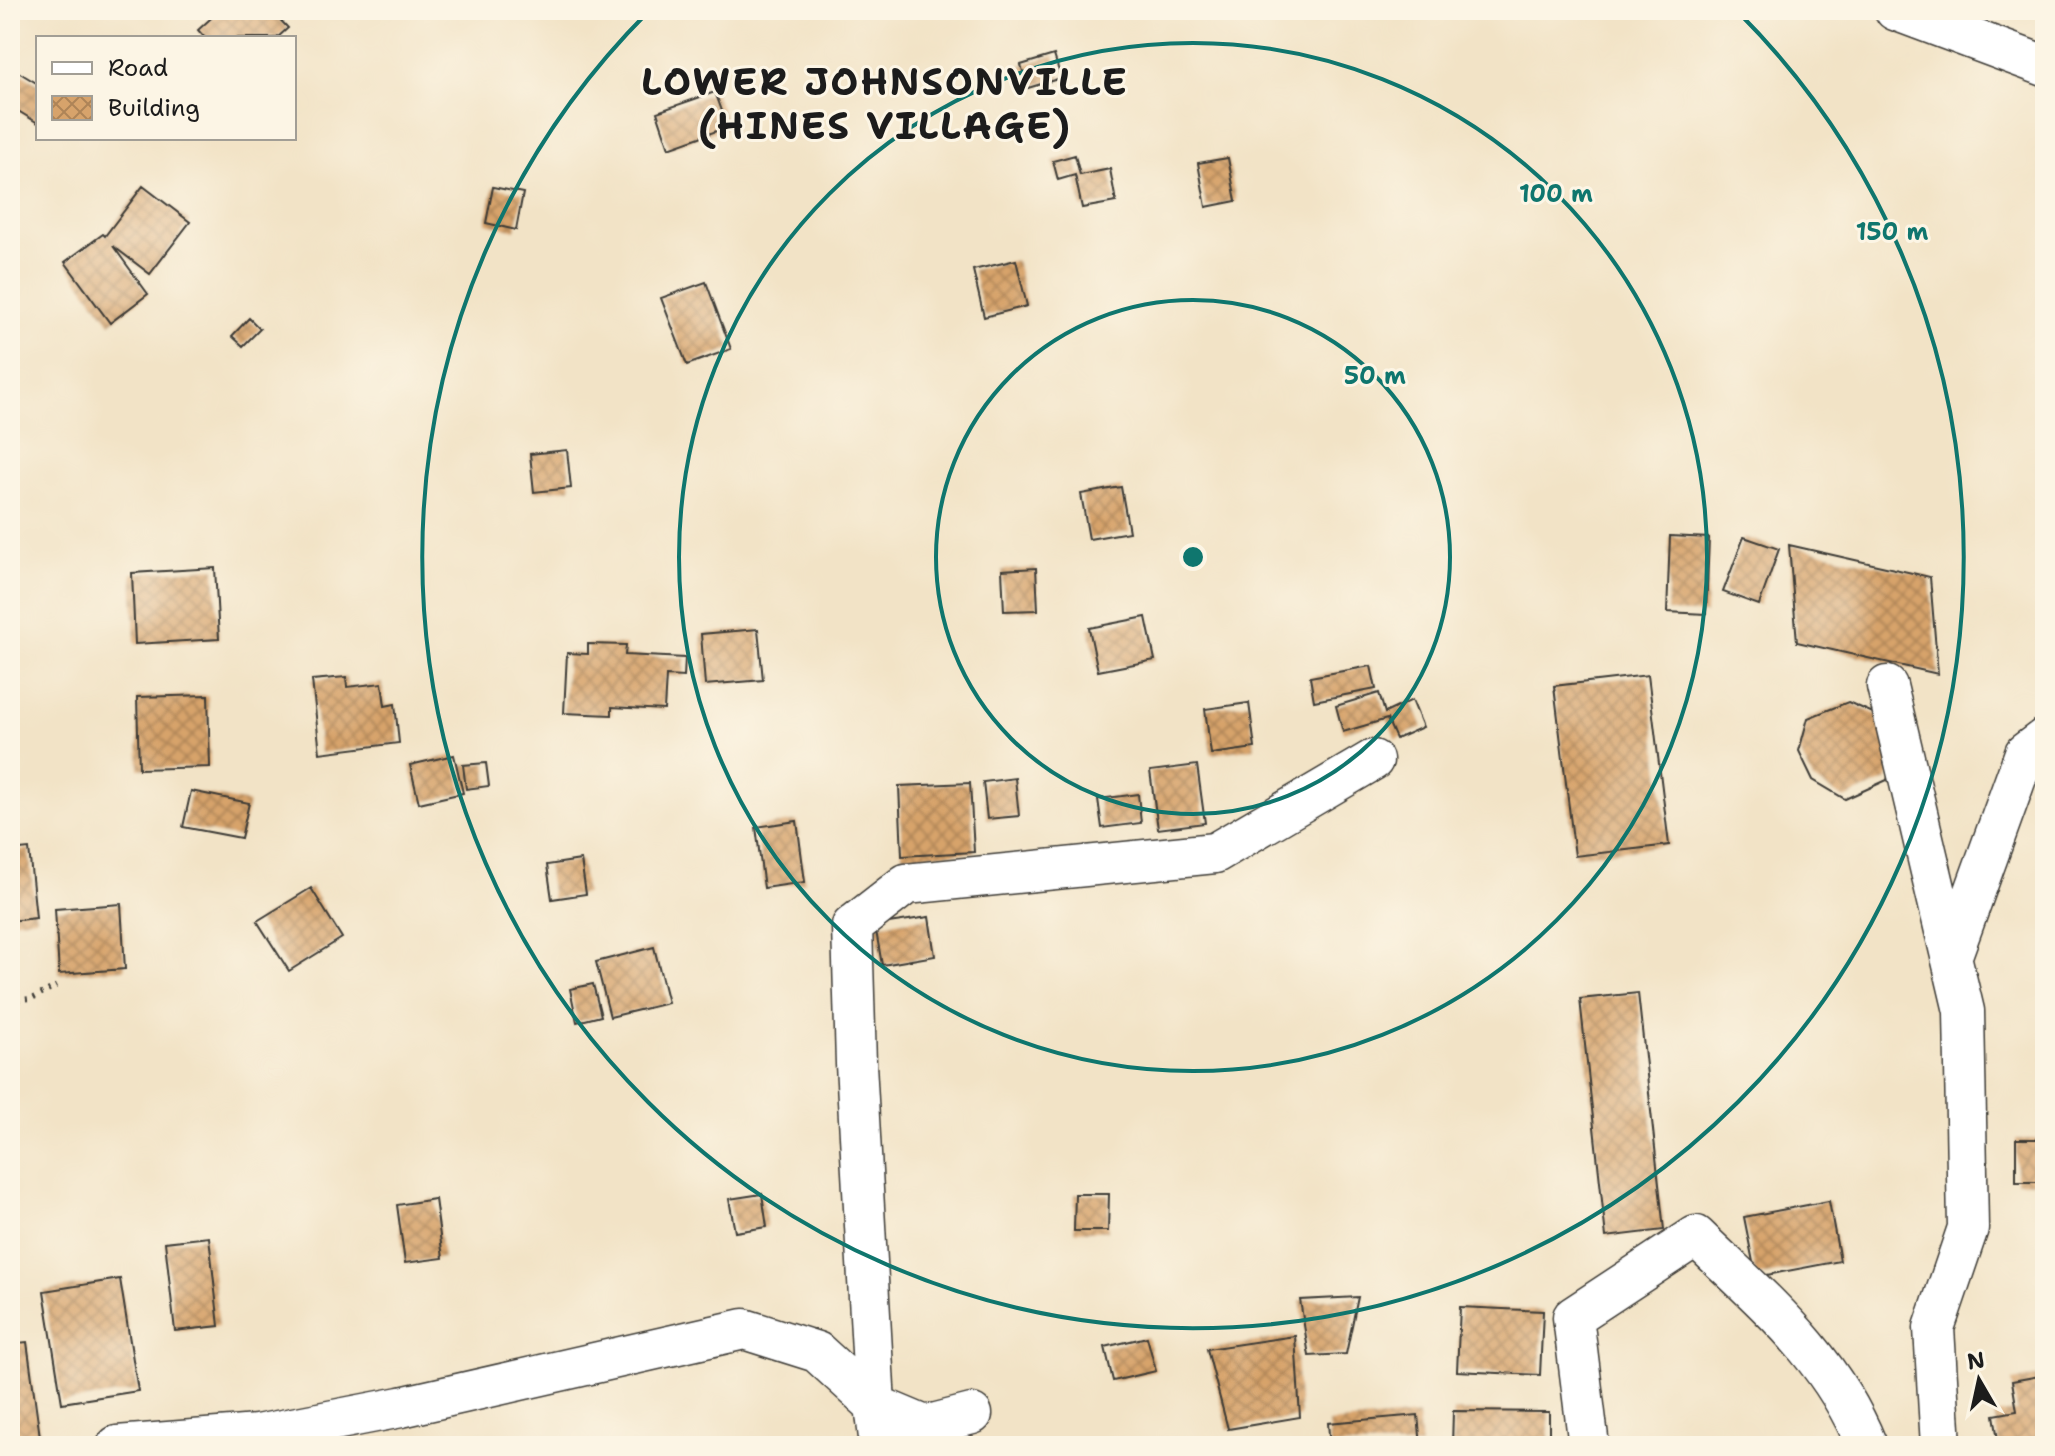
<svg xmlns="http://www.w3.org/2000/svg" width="2055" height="1456" font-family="'Shantell Sans',sans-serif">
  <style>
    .building { fill: url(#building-cross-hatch) }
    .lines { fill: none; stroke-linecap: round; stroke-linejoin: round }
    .street-casing { stroke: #3c3a36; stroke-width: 43 }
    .path { stroke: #3c3a36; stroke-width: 5; stroke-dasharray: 2 6; stroke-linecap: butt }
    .street { stroke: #fff; stroke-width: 40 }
    .ring { fill: none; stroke: #0f766e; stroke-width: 4 }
    .labels { text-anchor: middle; stroke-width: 6; stroke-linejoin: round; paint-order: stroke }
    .district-label { font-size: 38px; font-weight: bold; letter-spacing: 2px; fill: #1c1c1c; stroke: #fcf5e5 }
    .centre { fill: #0f766e; stroke: #fcf5e5; stroke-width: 4 }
    .ring-label { font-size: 24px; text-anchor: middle; font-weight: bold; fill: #0f766e; stroke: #fcf5e5; stroke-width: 6; stroke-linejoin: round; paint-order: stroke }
  </style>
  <defs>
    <pattern id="building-cross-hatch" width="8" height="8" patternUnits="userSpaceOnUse" patternTransform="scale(2)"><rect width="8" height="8" fill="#d7a36b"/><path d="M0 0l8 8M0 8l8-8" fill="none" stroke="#ae8457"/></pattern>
  </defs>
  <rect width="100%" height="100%" fill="#fcf5e5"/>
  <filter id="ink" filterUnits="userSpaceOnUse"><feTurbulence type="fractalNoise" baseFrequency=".0125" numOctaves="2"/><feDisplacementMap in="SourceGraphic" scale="16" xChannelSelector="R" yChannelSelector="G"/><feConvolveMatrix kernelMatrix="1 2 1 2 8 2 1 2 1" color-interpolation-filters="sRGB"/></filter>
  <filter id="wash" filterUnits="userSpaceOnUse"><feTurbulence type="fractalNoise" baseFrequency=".006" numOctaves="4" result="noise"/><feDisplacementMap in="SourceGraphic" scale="32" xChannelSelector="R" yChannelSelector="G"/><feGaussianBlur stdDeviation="1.8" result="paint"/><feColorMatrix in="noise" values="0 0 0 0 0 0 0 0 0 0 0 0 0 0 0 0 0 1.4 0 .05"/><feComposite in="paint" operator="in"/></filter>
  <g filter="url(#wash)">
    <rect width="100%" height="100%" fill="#f2e3c6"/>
    <g id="blocks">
      <path class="building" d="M 220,10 L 271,10 L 288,28 L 277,38 L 205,38 L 198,30 Z
        M 1054,55 L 1061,78 L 1028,88 L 1021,65 Z
        M 10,67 L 38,84 L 38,123 L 10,106 Z
        M 715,92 L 728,127 L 669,148 L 657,112 Z
        M 1075,155 L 1080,175 L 1110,169 L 1116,202 L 1082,208 L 1075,175 L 1058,180 L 1053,161 Z
        M 1228,158 L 1236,201 L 1206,207 L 1198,163 Z
        M 143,186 L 190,222 L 150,274 L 113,246 L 148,294 L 110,323 L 65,262 L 103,234 L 105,236 Z
        M 493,187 L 523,193 L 516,230 L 486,223 Z
        M 1016,260 L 1027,306 L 984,317 L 973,270 Z
        M 706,282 L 731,349 L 687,365 L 661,298 Z
        M 249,318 L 260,329 L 243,346 L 232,336 Z
        M 567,450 L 571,488 L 534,492 L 530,454 Z
        M 1121,487 L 1129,532 L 1089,539 L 1081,494 Z
        M 1670,536 L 1709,538 L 1706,614 L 1667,612 Z
        M 1744,537 L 1779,549 L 1759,605 L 1723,592 Z
        M 1789,545 L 1930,577 L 1938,674 L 1797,642 Z
        M 215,568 L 219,639 L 135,644 L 132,573 Z
        M 1036,568 L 1038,610 L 1004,611 L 1002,570 Z
        M 1146,617 L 1155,660 L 1098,671 L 1089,628 Z
        M 758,629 L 763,680 L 705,685 L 701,634 Z
        M 588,644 L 626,645 L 625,655 L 685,658 L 684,677 L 666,676 L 664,710 L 612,707 L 612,715 L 564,713 L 567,653 L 588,654 Z
        M 1371,666 L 1376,689 L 1314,701 L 1310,677 Z
        M 1648,675 L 1669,845 L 1575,856 L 1554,686 Z
        M 346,677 L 347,687 L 382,683 L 385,706 L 395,704 L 399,743 L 320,753 L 312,680 Z
        M 1379,693 L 1385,713 L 1412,700 L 1423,727 L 1396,739 L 1387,719 L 1343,732 L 1336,706 Z
        M 208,695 L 210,767 L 139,769 L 137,697 Z
        M 1848,702 L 1880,716 L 1896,748 L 1887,780 L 1845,799 L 1813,780 L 1799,751 L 1808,718 Z
        M 1249,703 L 1255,748 L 1211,754 L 1205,709 Z
        M 454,755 L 463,793 L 419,803 L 410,765 Z
        M 486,763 L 489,786 L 466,789 L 463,765 Z
        M 1197,765 L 1205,823 L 1158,829 L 1150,771 Z
        M 1015,778 L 1019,816 L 987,819 L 983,782 Z
        M 970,783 L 974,852 L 902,856 L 899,786 Z
        M 191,791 L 249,803 L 241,838 L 183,827 Z
        M 1138,794 L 1141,823 L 1102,828 L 1098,799 Z
        M 797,821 L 805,882 L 764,888 L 756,827 Z
        M 29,849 L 36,918 L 10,921 L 10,851 Z
        M 581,860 L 586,894 L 552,899 L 547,865 Z
        M 311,888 L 342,938 L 289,971 L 257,921 Z
        M 121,904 L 125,969 L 59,974 L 55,909 Z
        M 929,917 L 935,956 L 882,965 L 875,925 Z
        M 654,947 L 668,1003 L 610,1017 L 596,962 Z
        M 593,984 L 601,1016 L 577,1022 L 570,989 Z
        M 1638,993 L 1664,1230 L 1606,1237 L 1580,999 Z
        M 2016,1139 L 2045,1139 L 2045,1182 L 2016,1182 Z
        M 762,1194 L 767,1227 L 735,1232 L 729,1199 Z
        M 1075,1194 L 1109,1194 L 1108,1231 L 1074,1231 Z
        M 435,1199 L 443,1258 L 405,1263 L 397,1205 Z
        M 1829,1201 L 1840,1261 L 1756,1277 L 1744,1217 Z
        M 209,1237 L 219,1326 L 175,1331 L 165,1242 Z
        M 120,1279 L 138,1391 L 62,1403 L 44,1291 Z
        M 1358,1297 L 1346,1354 L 1309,1356 L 1300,1300 Z
        M 1460,1307 L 1543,1311 L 1540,1375 L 1457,1371 Z
        M 1295,1336 L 1300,1417 L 1228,1429 L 1207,1349 Z
        M 1147,1337 L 1156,1371 L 1113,1381 L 1105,1347 Z
        M 27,1342 L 40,1437 L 10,1441 L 10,1344 Z
        M 2045,1375 L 2045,1446 L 1999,1446 L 1994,1415 L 2017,1411 L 2012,1381 Z
        M 1453,1411 L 1549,1412 L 1549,1446 L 1452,1446 Z
        M 1418,1415 L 1421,1446 L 1330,1446 L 1328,1423 Z"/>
    </g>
  </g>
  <g filter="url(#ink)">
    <use href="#blocks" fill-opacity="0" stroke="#3c3a36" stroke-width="2"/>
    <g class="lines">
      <defs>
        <path id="street" d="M 1895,10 L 2045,66
          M 1887,686 L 1964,1011 L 1968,1228 L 1934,1328 L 1941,1446
          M 1952,955 L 2025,753 L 2045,738
          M 117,1446 L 257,1435 L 401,1407 L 744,1329 L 817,1352 L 875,1405 L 925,1426 L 972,1414
          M 880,1446 L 875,1405 L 856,1064 L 852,926 L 906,884 L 1215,853 L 1373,760
          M 1589,1446 L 1573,1317 L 1696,1236 C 1765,1303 1830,1355 1867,1446"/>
      </defs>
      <use href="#street" class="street-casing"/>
      <path class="path" d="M 10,1001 L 33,998 L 56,986"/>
      <use href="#street" class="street"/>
    </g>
  </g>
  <g class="ring">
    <circle cx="1193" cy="557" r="257"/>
    <circle cx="1193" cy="557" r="514"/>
    <path d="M1738 12A771 771 0 1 1 648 12"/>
  </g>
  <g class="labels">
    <g class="district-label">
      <text x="885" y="95">LOWER JOHNSONVILLE<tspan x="885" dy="44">(HINES VILLAGE)</tspan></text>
    </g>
  </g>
  <circle cx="1193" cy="557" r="12" class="centre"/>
  <g class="ring-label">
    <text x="1556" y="202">100 m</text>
    <text x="1892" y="240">150 m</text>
    <text x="1375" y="384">50 m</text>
  </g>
  <rect width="2055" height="1456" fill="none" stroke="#fcf5e5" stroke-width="40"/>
  <rect x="36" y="36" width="260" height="104" fill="#fcf5e5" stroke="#a29e95" stroke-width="2"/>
  <rect x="52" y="62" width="40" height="12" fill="#ffffff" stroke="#a29e95" stroke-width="2"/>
  <text x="108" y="76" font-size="24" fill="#1c1c1c">Road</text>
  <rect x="52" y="96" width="40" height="24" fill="url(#building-cross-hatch)" stroke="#a29e95" stroke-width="2"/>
  <text x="108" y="116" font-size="24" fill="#1c1c1c">Building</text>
  <g transform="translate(1979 1380) rotate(351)" stroke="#fcf5e5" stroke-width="6" paint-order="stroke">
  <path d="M0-6L14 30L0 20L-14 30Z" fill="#1c1c1c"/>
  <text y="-12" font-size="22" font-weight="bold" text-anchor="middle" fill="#1c1c1c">N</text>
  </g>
</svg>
